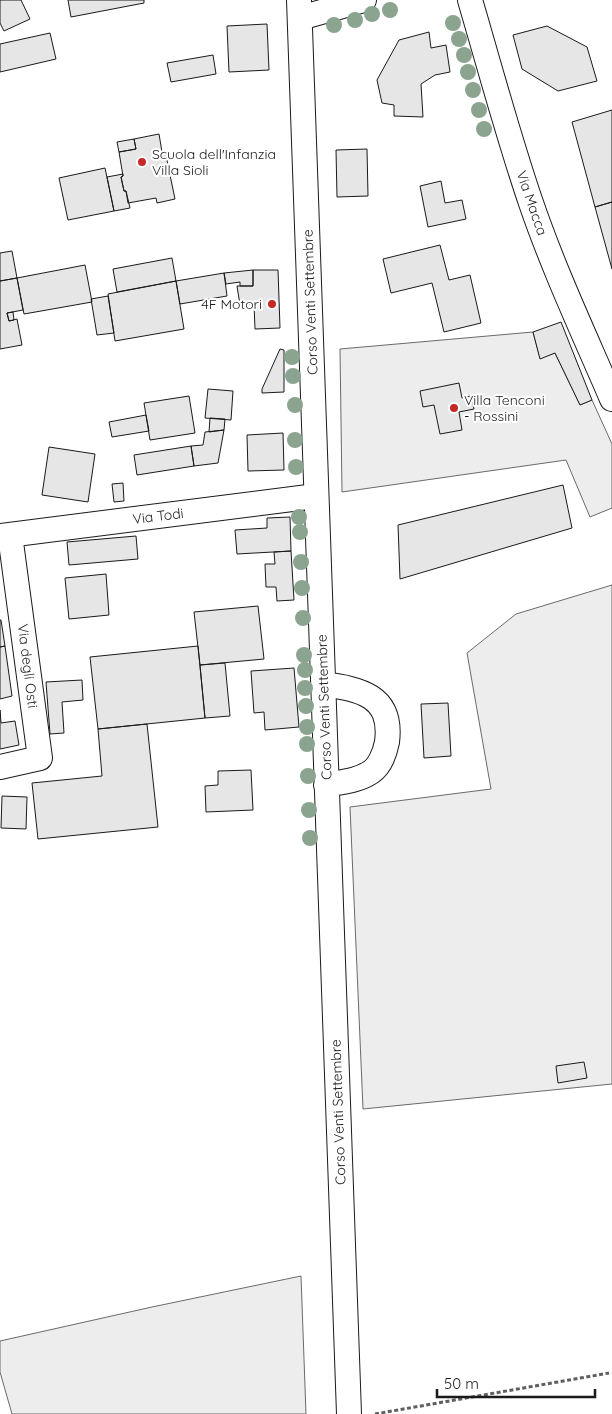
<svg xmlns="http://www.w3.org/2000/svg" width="612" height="1414" font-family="Quicksand,sans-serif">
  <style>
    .built { fill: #ededed; stroke: #6a6a6a }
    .building { fill: #e6e6e6; stroke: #1a1a1a }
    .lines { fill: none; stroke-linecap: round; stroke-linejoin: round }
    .minor-casing { stroke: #1a1a1a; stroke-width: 26 }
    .path { stroke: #5f5f5f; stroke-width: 3; stroke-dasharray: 4 2.5; stroke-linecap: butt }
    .minor { stroke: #fff; stroke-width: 24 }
    .tree { fill: #8aa48f }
    .poi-dot { fill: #c62828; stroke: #fff; stroke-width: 2 }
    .labels { text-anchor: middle; stroke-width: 4; stroke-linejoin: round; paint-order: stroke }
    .poi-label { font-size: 14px; fill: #1a1a1a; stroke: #fff; text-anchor: start }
    .street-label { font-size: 14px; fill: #1a1a1a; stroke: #fff }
  </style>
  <rect width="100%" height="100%" fill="#fff"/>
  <path class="built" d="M 533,332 L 540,358 L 555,353 L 580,405 L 592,400 L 612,444 L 612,508 L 590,517 L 566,460 L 342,492 L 340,349 Z
    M 612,585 L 612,1084 L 363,1109 L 350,807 L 491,789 L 467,653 L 516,614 Z
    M 301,1276 L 306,1414 L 12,1414 L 0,1372 L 0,1341 L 152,1307 Z"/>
  <path class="building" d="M 0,0 L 21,0 L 30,19 L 4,31 L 0,23 Z
    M 68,0 L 144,0 L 144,3 L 71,17 Z
    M 267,24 L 269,70 L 229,72 L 227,26 Z
    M 547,26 L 587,47 L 597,81 L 558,91 L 522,69 L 513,35 Z
    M 429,32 L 431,48 L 446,45 L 450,72 L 435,75 L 421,84 L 423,117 L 394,116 L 394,105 L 382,103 L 377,80 L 399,40 Z
    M 50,33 L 56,59 L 0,72 L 0,44 Z
    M 213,55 L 216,74 L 171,82 L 167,63 Z
    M 612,110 L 612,202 L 595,207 L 572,122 Z
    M 159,134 L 162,152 L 165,151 L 175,199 L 157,203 L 156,198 L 128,203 L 126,191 L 124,191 L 121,177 L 123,176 L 119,152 L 136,149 L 134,139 Z
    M 134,139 L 136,149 L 119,152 L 117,142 Z
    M 367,149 L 368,196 L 337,197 L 336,150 Z
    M 105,168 L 114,211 L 68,220 L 59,178 Z
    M 123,174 L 123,176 L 121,177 L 124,191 L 126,191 L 130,208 L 114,211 L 107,177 Z
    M 441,181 L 445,203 L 462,200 L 466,219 L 428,227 L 420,186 Z
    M 612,202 L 612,269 L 595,207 Z
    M 440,245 L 449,280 L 470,275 L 481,323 L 444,332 L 432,283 L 391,293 L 383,259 Z
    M 12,251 L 17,278 L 0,281 L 0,253 Z
    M 172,258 L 176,281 L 117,292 L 113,269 Z
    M 85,265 L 92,302 L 24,314 L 17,278 Z
    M 253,270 L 278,270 L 280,328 L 255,329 L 254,304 L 240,305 L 237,286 L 253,286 Z
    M 253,270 L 253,286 L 240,286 L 240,282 L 226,284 L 224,273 Z
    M 224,273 L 227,296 L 180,304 L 176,281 Z
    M 17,278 L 23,310 L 7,313 L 9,321 L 17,319 L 22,345 L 0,349 L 0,281 Z
    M 176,281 L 184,329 L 115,341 L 108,294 Z
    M 108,296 L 114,333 L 97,335 L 91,299 Z
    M 13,312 L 14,320 L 9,321 L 7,313 Z
    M 561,322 L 592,400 L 580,405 L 555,353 L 540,359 L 533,332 Z
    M 280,349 L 284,350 L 284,392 L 262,393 L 262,389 Z
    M 459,383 L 462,398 L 471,396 L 474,409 L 459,412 L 462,430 L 440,434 L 434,405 L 423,407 L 420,391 Z
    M 208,389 L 233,391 L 231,420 L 205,418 Z
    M 189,396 L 195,433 L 150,440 L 144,403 Z
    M 146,415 L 149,431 L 112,437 L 109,422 Z
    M 210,418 L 225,419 L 224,430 L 209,432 Z
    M 224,430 L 218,463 L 194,466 L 191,446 L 203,445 L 205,432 Z
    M 283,433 L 284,470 L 248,471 L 247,435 Z
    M 191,446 L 194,466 L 137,475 L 134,455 Z
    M 49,447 L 95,454 L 88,502 L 42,495 Z
    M 123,483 L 124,501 L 114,502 L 112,484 Z
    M 563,485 L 572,528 L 400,579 L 398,525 Z
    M 290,517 L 291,551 L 237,554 L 235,530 L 267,528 L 267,518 Z
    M 136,536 L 138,559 L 69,565 L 67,542 Z
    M 291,551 L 294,600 L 277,601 L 276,587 L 266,587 L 265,564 L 275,564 L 274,552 Z
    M 106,574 L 109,615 L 69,619 L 65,578 Z
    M 258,606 L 264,659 L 200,665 L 194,612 Z
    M 0,620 L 1,620 L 5,646 L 0,647 Z
    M 5,646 L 12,696 L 0,699 L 0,647 Z
    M 198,646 L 205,718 L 98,729 L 90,657 Z
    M 225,663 L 230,716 L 205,718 L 200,665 Z
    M 294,668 L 299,727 L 265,730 L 264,712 L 254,713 L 251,671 Z
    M 82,680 L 83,700 L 62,702 L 64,733 L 50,734 L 46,682 Z
    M 448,703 L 451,756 L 424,758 L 421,704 Z
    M 0,710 L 1,723 L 15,721 L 19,745 L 0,749 Z
    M 147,724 L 158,827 L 38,839 L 32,783 L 102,776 L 98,729 Z
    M 251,770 L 253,810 L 206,812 L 205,786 L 218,785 L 218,771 Z
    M 2,796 L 27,797 L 26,829 L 1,828 Z
    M 584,1062 L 587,1078 L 558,1083 L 556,1066 Z"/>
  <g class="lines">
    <defs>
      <path id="minor" d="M 299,0 L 349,1414
        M 470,0 C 490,68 508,136 531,203 C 554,270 584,334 612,399
        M 300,18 L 364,0
        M 0,536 L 316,496
        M 323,684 C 359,689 393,695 387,742 C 385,752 380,766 371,772 C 358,781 341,782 326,785
        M 0,767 L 40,758 L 10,535"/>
    </defs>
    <use href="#minor" class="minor-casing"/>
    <path class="path" d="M 375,1414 L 609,1373"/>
    <use href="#minor" class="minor"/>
  </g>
  <g class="tree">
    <circle cx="390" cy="10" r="8"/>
    <circle cx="372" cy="14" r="8"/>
    <circle cx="355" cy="20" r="8"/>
    <circle cx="453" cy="23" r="8"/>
    <circle cx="334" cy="25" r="8"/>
    <circle cx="459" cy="39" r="8"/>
    <circle cx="464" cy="55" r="8"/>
    <circle cx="468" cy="72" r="8"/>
    <circle cx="473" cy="90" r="8"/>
    <circle cx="479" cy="110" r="8"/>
    <circle cx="484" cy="129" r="8"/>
    <circle cx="292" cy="357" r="8"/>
    <circle cx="293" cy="376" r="8"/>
    <circle cx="295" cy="405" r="8"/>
    <circle cx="295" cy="440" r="8"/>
    <circle cx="296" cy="467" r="8"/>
    <circle cx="299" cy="517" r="8"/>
    <circle cx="300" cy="532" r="8"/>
    <circle cx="301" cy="562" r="8"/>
    <circle cx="302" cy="588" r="8"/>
    <circle cx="303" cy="618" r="8"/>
    <circle cx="304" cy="655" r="8"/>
    <circle cx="305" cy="670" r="8"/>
    <circle cx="305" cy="688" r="8"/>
    <circle cx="306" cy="706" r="8"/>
    <circle cx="307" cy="727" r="8"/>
    <circle cx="307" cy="744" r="8"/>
    <circle cx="308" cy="776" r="8"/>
    <circle cx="309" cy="810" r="8"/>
    <circle cx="310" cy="838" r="8"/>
  </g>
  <g class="poi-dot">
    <circle cx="142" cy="162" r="5"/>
    <circle cx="272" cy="304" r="5"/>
    <circle cx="454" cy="408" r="5"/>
  </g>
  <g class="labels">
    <g class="poi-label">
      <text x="152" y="159">Scuola dell'Infanzia<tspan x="152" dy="16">Villa Sioli</tspan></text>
      <text x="262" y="309" text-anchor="end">4F Motori</text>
      <text x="464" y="405">Villa Tenconi<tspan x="464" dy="16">- Rossini</tspan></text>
    </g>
    <g class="street-label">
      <text transform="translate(532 203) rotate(71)" y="5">Via Macca</text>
      <text transform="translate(310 302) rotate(-92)" y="5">Corso Venti Settembre</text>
      <text transform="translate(158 516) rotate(-7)" y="5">Via Todi</text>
      <text transform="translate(28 666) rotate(83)" y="5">Via degli Osti</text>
      <text transform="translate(324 707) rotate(-92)" y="5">Corso Venti Settembre</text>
      <text transform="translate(338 1112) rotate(-92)" y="5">Corso Venti Settembre</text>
    </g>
  </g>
  <path d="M437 1389v8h158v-8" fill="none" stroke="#1a1a1a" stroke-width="2.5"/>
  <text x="444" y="1389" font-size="15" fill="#1a1a1a" stroke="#ffffff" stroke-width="4" paint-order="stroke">50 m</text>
</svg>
